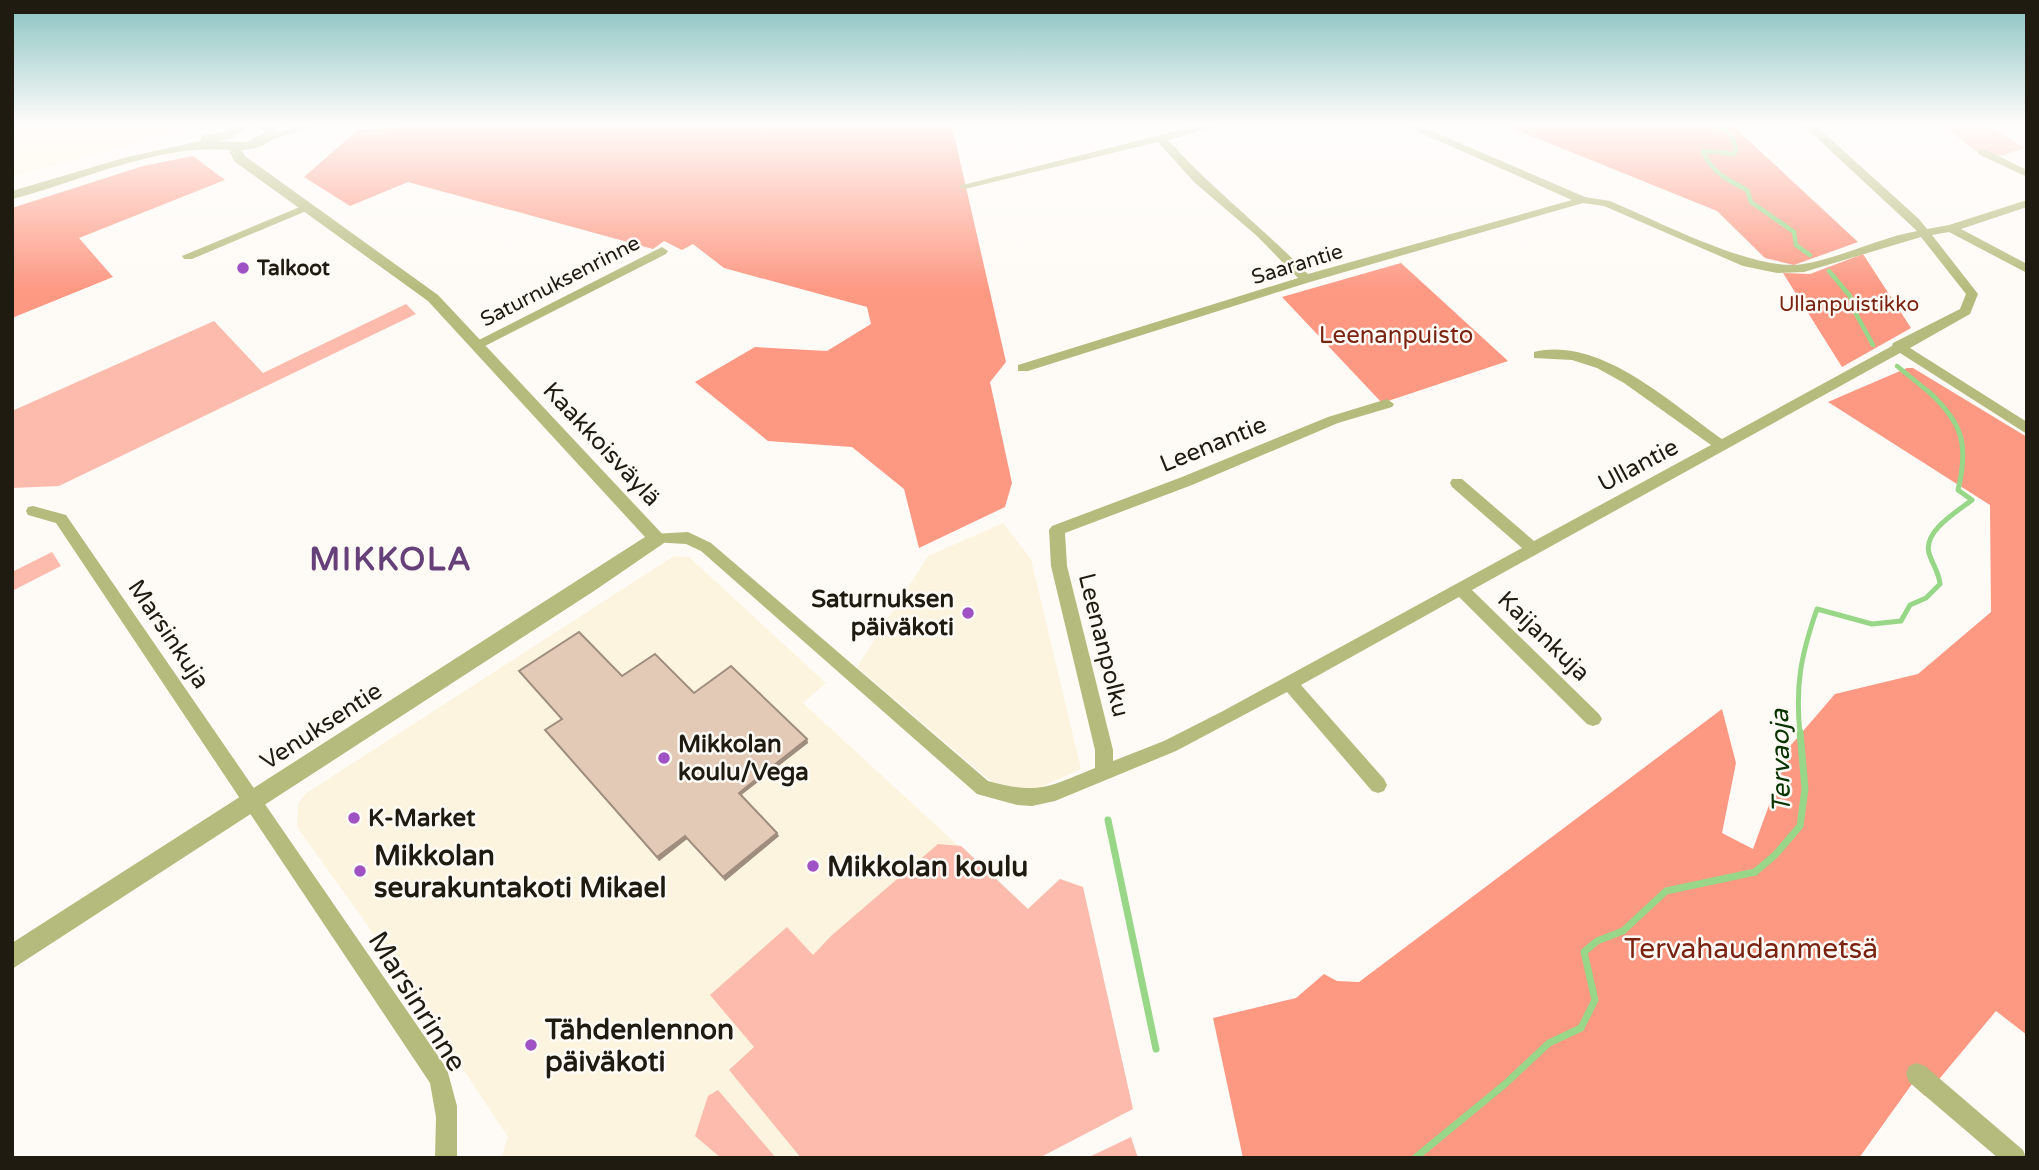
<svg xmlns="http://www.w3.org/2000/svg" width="2039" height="1170" font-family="'Varela Round',sans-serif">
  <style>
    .built { fill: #fdf4df }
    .green { fill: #fcbbac }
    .forest { fill: #fd9883 }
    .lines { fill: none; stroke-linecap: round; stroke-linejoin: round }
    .stream-far2 { stroke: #98d787; stroke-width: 4.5 }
    .stream-far1 { stroke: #98d787; stroke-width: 5 }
    .stream { stroke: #98d787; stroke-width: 7 }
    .minor { fill: #b5bb7c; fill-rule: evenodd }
    .tertiary { fill: #b5bb7c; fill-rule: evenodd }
    .wall { fill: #c3ae9d }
    .shaded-wall { fill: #9f8d7f }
    .building { fill: #e3cab6; stroke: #9f8d7f; stroke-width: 2 }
    .poi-dot { fill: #9f52c3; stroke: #fefbf6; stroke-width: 2.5 }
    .labels { text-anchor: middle; stroke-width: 5; stroke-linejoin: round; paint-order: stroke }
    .far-street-label { font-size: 21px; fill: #201b11; stroke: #fefbf6 }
    .far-poi-label { font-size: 21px; font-weight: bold; fill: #201b11; stroke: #fefbf6; text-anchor: start }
    .far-park-label { font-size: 21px; fill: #7a2311; stroke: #fefbf6 }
    .park-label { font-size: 24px; fill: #7a2311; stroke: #fefbf6 }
    .street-label { font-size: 24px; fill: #201b11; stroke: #fefbf6 }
    .poi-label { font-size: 24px; font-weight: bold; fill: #201b11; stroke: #fefbf6; text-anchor: start }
    .water-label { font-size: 26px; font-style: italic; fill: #093300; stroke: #fefbf6 }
    .near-poi-label { font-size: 28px; font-weight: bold; fill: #201b11; stroke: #fefbf6; text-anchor: start }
    .near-park-label { font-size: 28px; fill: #7a2311; stroke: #fefbf6 }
    .near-street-label { font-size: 28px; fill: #201b11; stroke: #fefbf6 }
    .district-label { font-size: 32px; font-weight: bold; letter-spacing: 2px; fill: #664079; stroke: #fefbf6 }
  </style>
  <rect width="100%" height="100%" fill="#fefbf6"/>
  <path class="built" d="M 12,126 L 201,126 L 12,177 Z
    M 1003,523 L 1031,559 L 1081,769 L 1032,791 L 992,782 L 857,667 L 928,556 Z
    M 674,556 L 689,557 L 826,683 L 803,703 L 1027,909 L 1060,879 L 1083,887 L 1033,1158 L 501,1158 L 508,1137 L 366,923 L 297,827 L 298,804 L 305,794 Z"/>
  <path class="green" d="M 1944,126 L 1988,126 L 2025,148 L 1997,157 L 1975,151 Z
    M 406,304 L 416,314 L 59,486 L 12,488 L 12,411 L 214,321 L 263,373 Z
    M 52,552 L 61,566 L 12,591 L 12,572 Z
    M 938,844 L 961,846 L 1028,909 L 1060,879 L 1083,887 L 1133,1109 L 1039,1158 L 801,1158 L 729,1070 L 754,1047 L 710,995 L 787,927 L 813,955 L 832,935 Z
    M 718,1090 L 776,1158 L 721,1158 L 695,1136 L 708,1096 Z
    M 1131,1137 L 1138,1158 L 1087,1158 Z"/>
  <path class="forest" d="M 416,126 L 952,126 L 1006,362 L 990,382 L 1012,483 L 1005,507 L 919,548 L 904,489 L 852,447 L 768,441 L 695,382 L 755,347 L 827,351 L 871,324 L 867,307 L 724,268 L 693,244 L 682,250 L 664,241 L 653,249 L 408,182 L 350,206 L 304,177 L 358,130 Z
    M 1507,126 L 1733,126 L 1858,242 L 1794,265 L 1765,258 L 1717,211 Z
    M 193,156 L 225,180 L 79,238 L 113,277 L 12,318 L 12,208 L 143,166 Z
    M 1863,254 L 1911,328 L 1842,367 L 1783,273 L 1810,274 Z
    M 1401,263 L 1508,361 L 1382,403 L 1282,297 Z
    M 1907,368 L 1913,368 L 2027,437 L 2027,1035 L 1996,1011 L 1925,1096 L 1912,1084 L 1859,1158 L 1243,1158 L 1213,1018 L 1296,998 L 1324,974 L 1337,981 L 1359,982 L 1722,709 L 1736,763 L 1722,833 L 1753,849 L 1791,745 L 1835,694 L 1918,674 L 1991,612 L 1990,505 L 1828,402 Z"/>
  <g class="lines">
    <path class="stream-far2" d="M 1719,126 L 1731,135 L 1736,149 L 1734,154 L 1703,151 C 1710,171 1729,181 1747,190 L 1751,202 L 1794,232 L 1796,245 L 1810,255
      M 1829,271 L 1850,296 L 1855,312 L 1873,345
      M 1897,366 L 1930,393"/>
    <path class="stream-far1" d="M 1800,734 C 1795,685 1801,655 1817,609 L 1872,624 L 1901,621 L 1910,605 L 1926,598 L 1940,584 C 1939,572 1932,564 1929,553 C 1923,531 1958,511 1972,500 L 1958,490 C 1969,445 1963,423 1928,391"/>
    <path class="stream" d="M 1108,820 L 1156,1049
      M 1415,1158 L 1505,1084 L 1549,1043 L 1581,1028 L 1595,1000 L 1584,952 L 1597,941 L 1623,931 L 1666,891 L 1755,872 L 1775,855 L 1800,826 L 1805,789 L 1800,732"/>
    <path class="minor" d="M 298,126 L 316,126 L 267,141 L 262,138 Z
      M 1196,126 L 1216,126 L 1168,140 C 1211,188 1263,228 1308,274 L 1572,200 L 1405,126 L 1420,126 L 1585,197 L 1610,201 C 1658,221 1754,272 1803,264 C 1841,258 1878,238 1917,231 L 1804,126 L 1816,126 L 1919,219 L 1927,229 L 1949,225 L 2027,200 L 2027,207 L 1961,229 L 2027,264 L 2027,273 L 1949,232 L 1932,235 L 1978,294 L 1970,314 L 1910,348 L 2027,422 L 2027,434 L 1900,353 L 1472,590 L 1599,714 L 1602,719 L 1599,724 L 1593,726 L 1587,724 L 1459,597 L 1301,685 L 1384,779 L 1387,785 L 1384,791 L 1378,793 L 1372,791 L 1287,692 L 1176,751 L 1055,801 L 1032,806 L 1017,805 L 977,794 L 701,551 L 686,544 L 652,542 L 649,538 L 652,534 L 688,532 L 711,543 L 988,781 C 1039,795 1048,787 1095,768 L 1095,750 L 1051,566 L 1049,530 L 1052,526 L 1182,477 L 1328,417 L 1387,399 L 1394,404 L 1392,407 L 1338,423 L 1192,485 L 1065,533 L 1067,566 L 1113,750 L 1113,761 L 1164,741 L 1223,711 L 1522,548 L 1452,487 L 1450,483 L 1452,479 L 1462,479 L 1534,541 L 1711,445 L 1624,383 L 1597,368 L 1572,360 L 1534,358 L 1534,352 C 1601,336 1671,404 1722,439 L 1892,346 L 1893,343 L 1960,309 L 1966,294 L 1921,237 L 1804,272 L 1777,273 L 1743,266 L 1604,206 L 1583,203 L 1310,282 L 1028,371 L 1018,371 L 1018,365 L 1298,278 L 1257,236 L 1194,182 L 1158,142 L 965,189 L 959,186 Z
      M 1978,150 L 1986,150 L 2027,170 L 2027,177 L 1978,154 Z
      M 307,204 L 313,207 L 311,209 L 192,259 L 184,259 L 182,256 Z
      M 662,247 L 668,251 L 666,254 L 481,348 L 476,349 L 469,345 Z
      M 33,506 L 66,515 L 447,1069 L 457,1106 L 457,1158 L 435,1158 L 436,1117 L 430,1083 L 56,523 L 28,515 L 26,511 L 28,507 Z
      M 1917,1063 L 1925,1066 L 2023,1150 L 2026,1158 L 1998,1158 L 1909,1082 L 1906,1074 L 1909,1066 Z"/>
    <path class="tertiary" d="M 234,126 L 250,126 L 232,138 L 217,141 L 246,142 L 264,133 L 260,126 L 276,127 L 277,130 C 273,145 256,149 242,150 L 245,156 L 438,295 L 666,538 L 664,543 L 594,591 L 12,969 L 12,943 L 645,537 L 428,301 L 234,161 L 229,150 C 159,143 79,182 12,199 L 12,191 L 127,157 L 201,141 L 201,136 L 223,132 Z"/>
  </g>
  <path class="wall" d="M 519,671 L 622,676 L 694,693 L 807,739 L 808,743 L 741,795 L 779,836 L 725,881 L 687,839 L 659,861 L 548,734 L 545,730 L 562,719 Z"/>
  <path class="shaded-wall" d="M 807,739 L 808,743 L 740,796 L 739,793 Z
    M 777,833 L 779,836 L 725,881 L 723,877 Z
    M 685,836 L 687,839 L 659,861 L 657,857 Z"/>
  <path class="building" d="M 579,632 L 622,676 L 655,654 L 694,693 L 731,666 L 807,739 L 739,793 L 777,833 L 723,877 L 685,836 L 657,857 L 545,730 L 562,719 L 519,671 Z"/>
  <linearGradient id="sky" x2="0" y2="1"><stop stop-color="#88c2c1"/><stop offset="0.43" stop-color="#fffdfb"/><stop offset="1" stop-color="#fffdfb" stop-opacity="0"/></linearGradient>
  <rect width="2039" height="290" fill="url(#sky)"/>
  <g class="poi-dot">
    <circle cx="243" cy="268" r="7"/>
    <circle cx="968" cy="613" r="7"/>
    <circle cx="664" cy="758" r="7"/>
    <circle cx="354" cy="818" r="7"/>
    <circle cx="813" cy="866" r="7"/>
    <circle cx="360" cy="871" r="7"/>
    <circle cx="531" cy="1045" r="7"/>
  </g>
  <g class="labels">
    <g class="far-street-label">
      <text transform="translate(1297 264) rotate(-17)" y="7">Saarantie</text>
      <text transform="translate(560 281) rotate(-27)" y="7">Saturnuksenrinne</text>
    </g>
    <g class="far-poi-label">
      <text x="257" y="275">Talkoot</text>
    </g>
    <g class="far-park-label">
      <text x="1849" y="311">Ullanpuistikko</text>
    </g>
    <g class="park-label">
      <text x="1396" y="343">Leenanpuisto</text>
    </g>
    <g class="street-label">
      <text transform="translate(602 444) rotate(47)" y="8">Kaakkoisväylä</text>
      <text transform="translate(1213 444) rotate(-22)" y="8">Leenantie</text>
      <text transform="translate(1638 465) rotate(-28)" y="8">Ullantie</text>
      <text transform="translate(169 634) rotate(56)" y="8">Marsinkuja</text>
      <text transform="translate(1544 636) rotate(44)" y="8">Kaijankuja</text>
      <text transform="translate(1104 645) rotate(76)" y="8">Leenanpolku</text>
      <text transform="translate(321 726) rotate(-33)" y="8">Venuksentie</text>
    </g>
    <g class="poi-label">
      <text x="954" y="607" text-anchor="end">Saturnuksen<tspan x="954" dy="28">päiväkoti</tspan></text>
      <text x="678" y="752">Mikkolan<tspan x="678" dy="28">koulu/Vega</tspan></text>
      <text x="368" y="826">K-Market</text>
    </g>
    <g class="water-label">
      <text transform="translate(1780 761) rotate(-91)" y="9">Tervaoja</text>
    </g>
    <g class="near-poi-label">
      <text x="374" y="865">Mikkolan<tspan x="374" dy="32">seurakuntakoti Mikael</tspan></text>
      <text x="827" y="876">Mikkolan koulu</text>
      <text x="545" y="1039">Tähdenlennon<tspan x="545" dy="32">päiväkoti</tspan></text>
    </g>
    <g class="near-park-label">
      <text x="1751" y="958">Tervahaudanmetsä</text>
    </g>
    <g class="near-street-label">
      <text transform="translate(418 1001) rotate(58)" y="10">Marsinrinne</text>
    </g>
    <g class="district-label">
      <text x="391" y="570">MIKKOLA</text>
    </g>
  </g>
  <rect width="2039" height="1170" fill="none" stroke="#201b11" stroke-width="28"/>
</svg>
